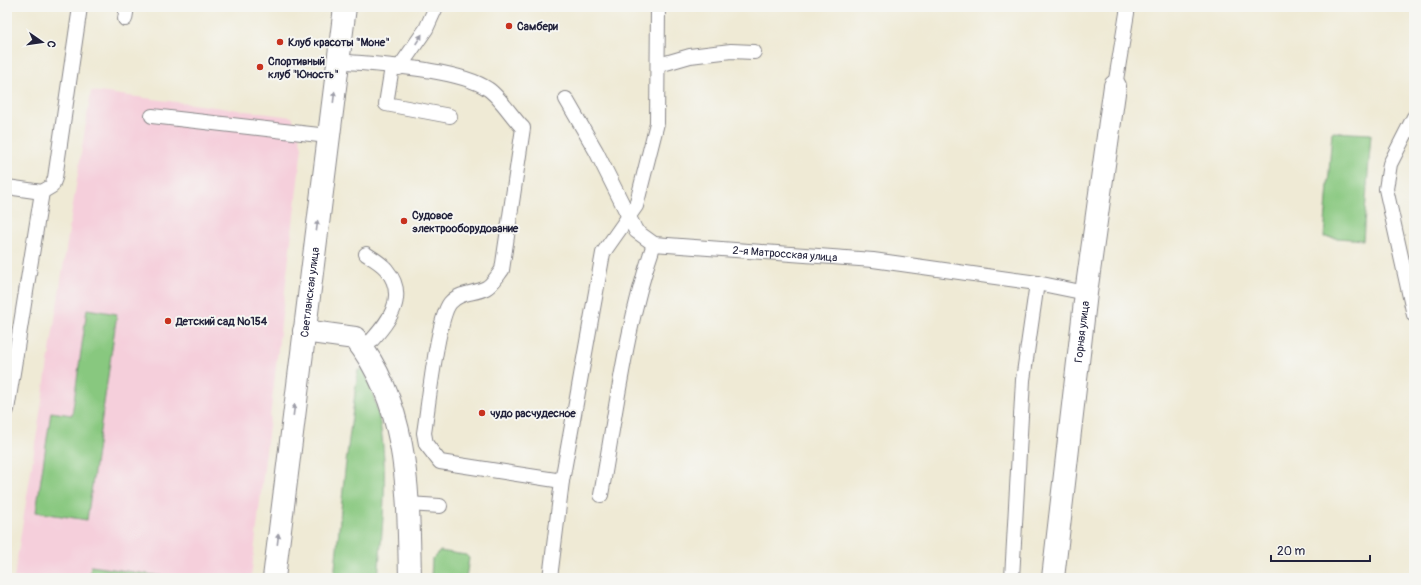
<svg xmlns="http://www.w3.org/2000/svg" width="1421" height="585" font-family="Pangolin,sans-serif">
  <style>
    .built { fill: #f5cfdb }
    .green { fill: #88c87f; stroke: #55755d }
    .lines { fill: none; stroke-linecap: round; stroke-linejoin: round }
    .service-casing { stroke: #888688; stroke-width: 16 }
    .minor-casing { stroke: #888688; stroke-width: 24 }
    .primary-casing { stroke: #888688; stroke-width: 24 }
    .service { stroke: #fff; stroke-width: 14 }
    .minor { stroke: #fff; stroke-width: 22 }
    .primary { stroke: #fff; stroke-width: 22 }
    .oneway { fill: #9c9ca7 }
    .poi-dot { fill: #c8321e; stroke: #f6f6f2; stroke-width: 1.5 }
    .labels { text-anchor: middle; stroke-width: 4; stroke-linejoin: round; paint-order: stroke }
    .poi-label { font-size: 11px; font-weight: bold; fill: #22223b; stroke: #f6f6f2; text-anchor: start }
    .street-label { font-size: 11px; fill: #22223b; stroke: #f6f6f2 }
  </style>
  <rect width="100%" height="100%" fill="#f6f6f2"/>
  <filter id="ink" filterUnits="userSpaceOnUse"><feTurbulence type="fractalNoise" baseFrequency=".025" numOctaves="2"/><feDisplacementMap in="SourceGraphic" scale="8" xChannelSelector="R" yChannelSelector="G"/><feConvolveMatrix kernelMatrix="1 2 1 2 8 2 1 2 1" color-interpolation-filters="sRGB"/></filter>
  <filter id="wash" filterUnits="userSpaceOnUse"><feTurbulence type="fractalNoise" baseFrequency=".012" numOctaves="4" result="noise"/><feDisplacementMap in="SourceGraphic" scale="16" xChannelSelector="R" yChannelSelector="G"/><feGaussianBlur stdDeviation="0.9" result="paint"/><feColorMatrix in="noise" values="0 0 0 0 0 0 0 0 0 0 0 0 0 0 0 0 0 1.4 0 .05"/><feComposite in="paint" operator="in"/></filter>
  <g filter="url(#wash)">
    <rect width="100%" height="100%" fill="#efead5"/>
    <path class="built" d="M 91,91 L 292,117 L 298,132 L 302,147 L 251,578 L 14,578 Z"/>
    <path class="green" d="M 1332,132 L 1371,134 L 1363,240 L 1324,237 Z
      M 87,309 L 117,314 L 87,520 L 36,512 L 51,412 L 72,415 Z
      M 363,369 C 367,375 369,384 372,392 C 392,449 383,519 378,578 L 334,578 L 345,470 L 358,370 Z
      M 440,551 L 466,555 L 469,558 L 466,578 L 431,578 L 432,559 Z
      M 91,566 L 175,578 L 89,578 Z"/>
  </g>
  <g filter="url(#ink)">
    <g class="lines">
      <defs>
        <g id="service">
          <path d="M 125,19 L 127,7"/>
          <path d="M 338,61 C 376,65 458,68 488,89 C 500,97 512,117 523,128 L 502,270 C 498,275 492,285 486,288 C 474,294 459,292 450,303 C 437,319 428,409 424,433 L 426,444 L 440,462 L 562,481"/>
          <path d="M 659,65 L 690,56 L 731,51 L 754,52"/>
          <path d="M 392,67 L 386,104 L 450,116"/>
          <path d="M 399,68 L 426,29 L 436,7"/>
          <path d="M 1115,86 L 1128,7"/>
          <path id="s1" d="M 566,99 L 596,151 L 636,231 L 654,244 L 873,260 L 1037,283 L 1086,293"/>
          <path d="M 152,116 L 328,136"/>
          <path d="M 1414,117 L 1390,164 L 1386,189 L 1414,315"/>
          <path d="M 7,187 L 42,192 L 7,410"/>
          <path d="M 42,192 L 52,186 L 55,178 L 80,7"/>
          <path d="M 364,349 C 385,326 411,299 386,269 C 381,263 372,258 366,254"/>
          <path d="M 601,495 C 616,412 626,323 654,244"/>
          <path d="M 408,504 L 440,506"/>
          <path d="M 550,578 L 562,481 L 603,253 L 636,206 L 657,123 L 658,7"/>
          <path d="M 1012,578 L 1023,380 L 1037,283"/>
        </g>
        <g id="minor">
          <path d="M 304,331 L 355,338 C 410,408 408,494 410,578"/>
          <path id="s2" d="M 1053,578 L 1086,293 L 1115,86"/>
        </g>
        <g id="primary">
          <path id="s3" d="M 274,578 L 345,7"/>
        </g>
      </defs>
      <use href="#service" class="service-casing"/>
      <use href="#minor" class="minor-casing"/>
      <use href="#primary" class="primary-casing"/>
      <use href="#service" class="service"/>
      <use href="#minor" class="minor"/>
      <use href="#primary" class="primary"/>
    </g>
    <defs><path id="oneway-solid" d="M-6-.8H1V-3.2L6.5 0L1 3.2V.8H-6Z"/></defs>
    <g class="oneway">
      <use href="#oneway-solid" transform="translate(419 39) rotate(-57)"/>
      <use href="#oneway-solid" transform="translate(334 97) rotate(-83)"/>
      <use href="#oneway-solid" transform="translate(317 226) rotate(-83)"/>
      <use href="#oneway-solid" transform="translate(294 410) rotate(-83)"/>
      <use href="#oneway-solid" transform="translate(278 539) rotate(-83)"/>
    </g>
  </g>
  <g class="poi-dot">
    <circle cx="509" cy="26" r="4"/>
    <circle cx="280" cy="42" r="4"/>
    <circle cx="260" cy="67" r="4"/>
    <circle cx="404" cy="221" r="4"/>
    <circle cx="168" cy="321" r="4"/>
    <circle cx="482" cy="413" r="4"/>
  </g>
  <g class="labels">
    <g class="poi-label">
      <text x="517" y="30">Самбери</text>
      <text x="288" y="46">Клуб красоты "Моне"</text>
      <text x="268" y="65">Спортивный<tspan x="268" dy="13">клуб "Юность"</tspan></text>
      <text x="412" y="219">Судовое<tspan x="412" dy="13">электрооборудование</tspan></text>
      <text x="176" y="325">Детский сад №154</text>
      <text x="490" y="417">чудо расчудесное</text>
    </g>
    <g class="street-label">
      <text dy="4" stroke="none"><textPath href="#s1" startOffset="303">2-я Матросская улица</textPath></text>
      <text dy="4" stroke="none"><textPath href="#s3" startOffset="288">Светланская улица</textPath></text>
      <text dy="4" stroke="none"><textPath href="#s2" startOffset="248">Горная улица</textPath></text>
    </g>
  </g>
  <rect width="1421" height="585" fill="none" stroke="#f6f6f2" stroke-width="24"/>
  <g transform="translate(42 42) rotate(103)" stroke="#f6f6f2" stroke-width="3" paint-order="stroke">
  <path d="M0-3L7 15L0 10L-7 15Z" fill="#22223b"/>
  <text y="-6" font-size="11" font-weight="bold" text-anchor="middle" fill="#22223b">С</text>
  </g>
  <path d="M1271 555v6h99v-6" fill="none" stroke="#22223b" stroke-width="2"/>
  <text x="1277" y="555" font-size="12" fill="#22223b" stroke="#f6f6f2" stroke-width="3" paint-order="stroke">20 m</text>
</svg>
